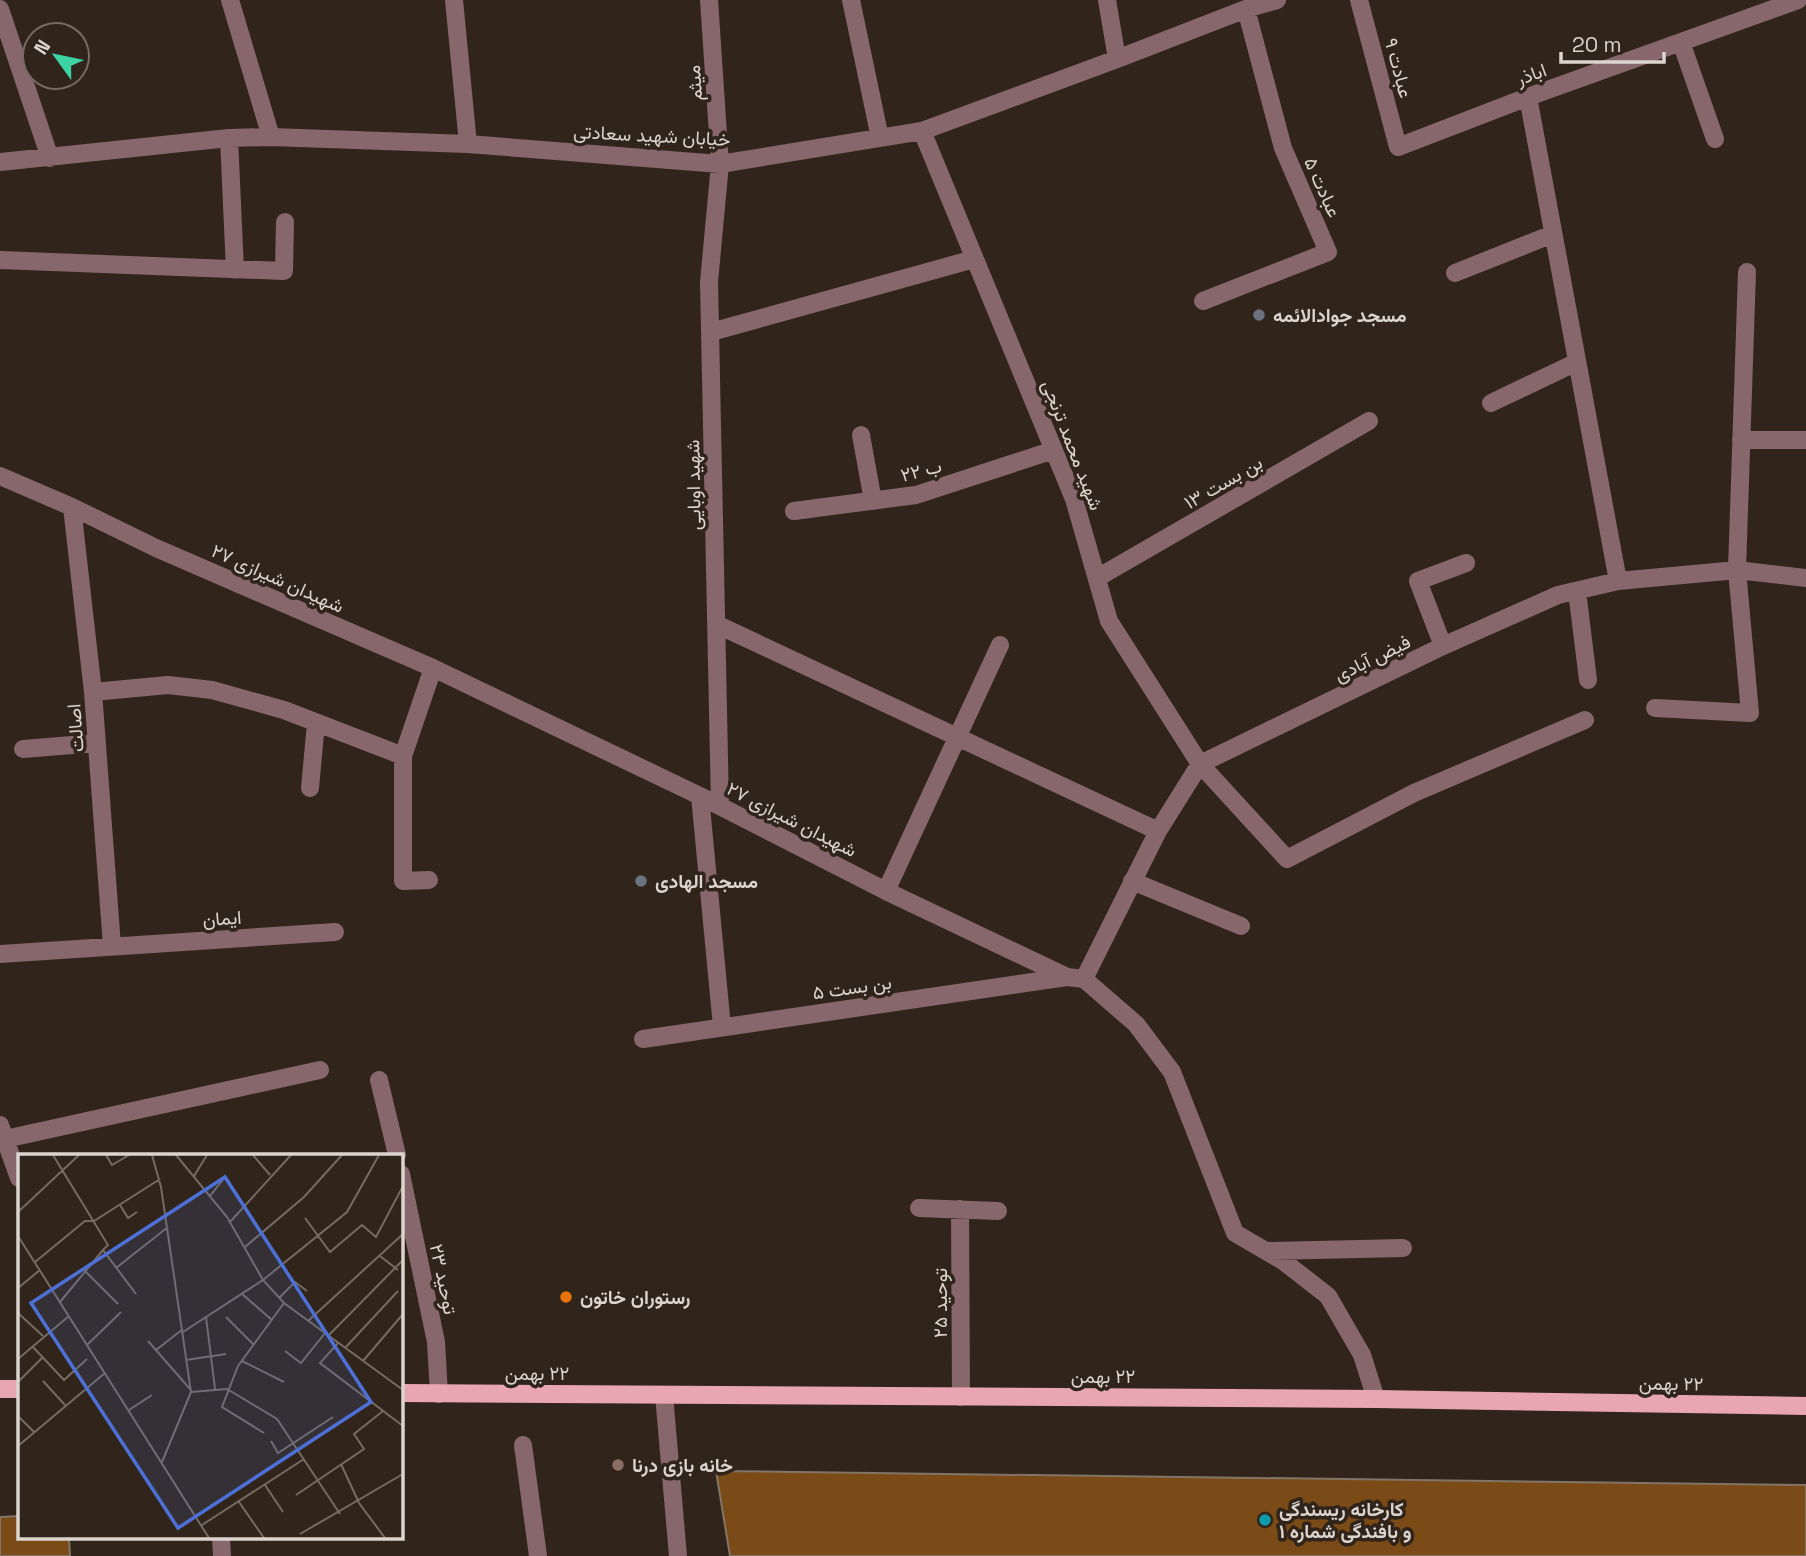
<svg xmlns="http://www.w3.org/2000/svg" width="1806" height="1556" font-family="'Space Grotesk',Vazirmatn,sans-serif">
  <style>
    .building { fill: #7a4b16; stroke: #827568; stroke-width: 2 }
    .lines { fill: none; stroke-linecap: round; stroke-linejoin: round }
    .minor { stroke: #87676c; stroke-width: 18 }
    .major { stroke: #e7a6b1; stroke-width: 18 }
    .worship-dot { fill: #6b7280; stroke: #31251b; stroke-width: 2.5 }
    .food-dot { fill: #e8710a; stroke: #31251b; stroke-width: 2.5 }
    .education-dot { fill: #8d6e63; stroke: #31251b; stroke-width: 2.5 }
    .culture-dot { fill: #0f9aa8; stroke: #31251b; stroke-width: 2.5 }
    .labels { text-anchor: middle; stroke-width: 7; stroke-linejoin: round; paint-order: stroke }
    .street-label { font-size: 19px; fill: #dcd4ce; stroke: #31251b }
    .poi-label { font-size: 19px; font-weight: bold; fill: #dcd4ce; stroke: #31251b; text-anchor: start }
    .inset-road { fill: none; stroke: #756b63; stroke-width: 2 }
    .view { fill: #4d70d6; fill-opacity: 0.15; stroke: #4d70d6; stroke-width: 3.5 }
    .inset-edge { fill: none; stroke: #dcd4ce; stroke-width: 3.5 }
  </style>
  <rect width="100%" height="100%" fill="#31251b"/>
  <path class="building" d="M 716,1471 L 1806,1485 L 1806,1556 L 730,1556 Z
    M 19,1516 L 19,1537 L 69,1537 L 70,1556 L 0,1556 L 0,1517 Z"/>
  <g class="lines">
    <path class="minor" d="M 230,0 L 271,137
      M 454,0 L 468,144
      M 709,0 L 720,164 L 709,282 L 720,806
      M 851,0 L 880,138
      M 1107,0 L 1117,59
      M 1359,0 L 1398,147 L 1528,97 L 1798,0
      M 0,9 L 50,158
      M 1681,42 L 1715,139
      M 1528,97 L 1618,581
      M 922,131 L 1074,499 L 1109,621 L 1200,764 L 1287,859 L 1414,793 L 1585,720
      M 229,138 L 235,270
      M 0,162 L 229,138 L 271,137 L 468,144 L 720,164 L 922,131 L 1117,59 L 1246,9 L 1277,0
      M 0,260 L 284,271 L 285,222
      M 1455,273 L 1553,234
      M 1203,301 L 1328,252 L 1283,148 L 1246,9
      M 711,332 L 974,259
      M 1491,403 L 1577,362
      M 861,435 L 873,501
      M 1741,440 L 1806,440
      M 0,476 L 72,507 L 156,548 L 433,668 L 700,796 L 886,891 L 1067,977 L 1084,979 L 1136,1024 L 1172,1072 L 1235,1233 L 1283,1261 L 1328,1296 L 1362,1355 L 1376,1399
      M 72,507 L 93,692 L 112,946
      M 794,511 L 916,495 L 1054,450
      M 1097,578 L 1369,421
      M 1577,591 L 1588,680
      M 718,625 L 1158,831
      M 1443,646 L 1418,581 L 1466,563
      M 93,692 L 168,685 L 212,690 L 284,710 L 403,756 L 433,668
      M 1655,708 L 1750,713 L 1737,570 L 1747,272
      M 23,749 L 97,743
      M 403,756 L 403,881 L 429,880
      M 310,788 L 316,723
      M 700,796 L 722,1027
      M 1132,881 L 1241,926
      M 886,891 L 1000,645
      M 0,954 L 335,932
      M 1084,979 L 1158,831 L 1200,764 L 1443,646 L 1558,595 L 1618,581 L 1737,570 L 1806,578
      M 643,1039 L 1067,977
      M 379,1080 L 397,1155
      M 0,1125 L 19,1178
      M 5,1139 L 320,1070
      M 401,1174 L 436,1342 L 439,1394
      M 919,1208 L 998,1211
      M 960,1209 L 961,1397
      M 1266,1251 L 1403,1248
      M 664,1395 L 678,1556
      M 523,1445 L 538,1556
      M 221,1537 L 222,1556"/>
    <path class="major" d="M 0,1389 L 19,1389
      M 401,1393 L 1376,1399 L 1806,1406"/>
  </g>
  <g class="worship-dot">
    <circle cx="1259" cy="315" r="7"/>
    <circle cx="641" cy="881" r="7"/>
  </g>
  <circle class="food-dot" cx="566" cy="1297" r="7"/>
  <circle class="education-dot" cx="618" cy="1465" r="7"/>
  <circle class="culture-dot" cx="1265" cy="1520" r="7"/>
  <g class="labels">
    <g class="street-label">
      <text transform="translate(1399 68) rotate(75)" y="7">عبادت ۹</text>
      <text transform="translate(1531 74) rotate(-20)" y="7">اباذر</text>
      <text transform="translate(694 83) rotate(-94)" y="7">میثم</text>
      <text transform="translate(652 135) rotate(3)" y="7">خیابان شهید سعادتی</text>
      <text transform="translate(1323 187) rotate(66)" y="7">عبادت ۵</text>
      <text transform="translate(1073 445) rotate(69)" y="7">شهید محمد ترنجی</text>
      <text transform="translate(921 470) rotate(-15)" y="7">ب ۲۲</text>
      <text transform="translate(1223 482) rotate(-30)" y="7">بن بست ۱۳</text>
      <text transform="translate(693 485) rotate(-91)" y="7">شهید اوبایی</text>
      <text transform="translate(278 578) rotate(24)" y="7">شهیدان شیرازی ۲۷</text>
      <text transform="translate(1372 658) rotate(-26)" y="7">فیض آبادی</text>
      <text transform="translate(75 728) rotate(-94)" y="7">اصالت</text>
      <text transform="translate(792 819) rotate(27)" y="7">شهیدان شیرازی ۲۷</text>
      <text transform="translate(222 918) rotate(-4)" y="7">ایمان</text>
      <text transform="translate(852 987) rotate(-8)" y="7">بن بست ۵</text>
      <text transform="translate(444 1279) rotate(78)" y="7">توحید ۲۳</text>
      <text transform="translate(940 1303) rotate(-90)" y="7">توحید ۲۵</text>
      <text x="537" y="1380">٢٢ بهمن</text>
      <text x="1103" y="1383">٢٢ بهمن</text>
      <text transform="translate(1671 1383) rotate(1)" y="7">٢٢ بهمن</text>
    </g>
    <g class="poi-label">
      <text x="1273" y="322">مسجد جوادالائمه</text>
      <text x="655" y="888">مسجد الهادی</text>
      <text x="580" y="1304">رستوران خاتون</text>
      <text x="632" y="1472">خانه بازی درنا</text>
      <text x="1279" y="1516">کارخانه ریسندگی<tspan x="1279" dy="22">و بافندگی شماره ۱</tspan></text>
    </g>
  </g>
  <g transform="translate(18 1154)">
    <rect width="385" height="385" fill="#31251b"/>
    <path class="inset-road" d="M 35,1 L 90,91 L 85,96 L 118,140M 88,1 L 94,11 L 111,1M 134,1 L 143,33 L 173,238 L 144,308M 158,1 L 209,63 L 245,126 L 266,149 L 385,236M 235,1 L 252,21M 176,22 L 189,1M 192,42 L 207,23M 102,51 L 110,64 L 119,58M 0,58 L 61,1M 287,64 L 312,98 L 344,71 L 358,83 L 385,32M 212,68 L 273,1M 0,82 L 191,384M 227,93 L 286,43 L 324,1M 362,102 L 380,116M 17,108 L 67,67 L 76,67 L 142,25M 98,114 L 150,73M 66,116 L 100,150M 0,134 L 22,116M 223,139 L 254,166M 261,144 L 277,128 L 289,137M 42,148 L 85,96M 0,159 L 25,182M 188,163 L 197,235M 208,163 L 236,191M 290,167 L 385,80M 165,178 L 245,126 L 329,58 L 361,1M 310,182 L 385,106M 130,187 L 172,235M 320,189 L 302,209 L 385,272M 69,191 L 103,158M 14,192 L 46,226 L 69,205M 327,194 L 380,137M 138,196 L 165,175M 267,197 L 283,209 L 307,179M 0,205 L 51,162M 168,206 L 208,200M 224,207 L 266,228M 345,207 L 385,160M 25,227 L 47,251M 0,228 L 25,203M 173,238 L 209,235 L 259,265 L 322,360M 111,256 L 134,241M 0,262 L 16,278M 246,279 L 204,253 L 220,212 L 266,149M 253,287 L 260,299 L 315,263M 0,292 L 87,219M 323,310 L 341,349 L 367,384M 247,331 L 265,358M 278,341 L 346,295 L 336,280 L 365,257M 221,348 L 246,384M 184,371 L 286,305M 282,380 L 385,320"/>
    <path class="view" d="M 207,23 L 353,248 L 160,374 L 13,149 Z"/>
    <rect width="385" height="385" class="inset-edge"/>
  </g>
  <g transform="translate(56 56) rotate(303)"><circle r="33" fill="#31251b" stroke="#756b63" stroke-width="2"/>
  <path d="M0-5L12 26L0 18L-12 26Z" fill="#3cd4a4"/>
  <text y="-10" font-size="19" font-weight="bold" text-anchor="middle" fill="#dcd4ce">N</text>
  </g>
  <path d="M1561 52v10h103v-10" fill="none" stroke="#dcd4ce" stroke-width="3.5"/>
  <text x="1572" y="52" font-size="21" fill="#dcd4ce" stroke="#31251b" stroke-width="5" paint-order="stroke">20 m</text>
</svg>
